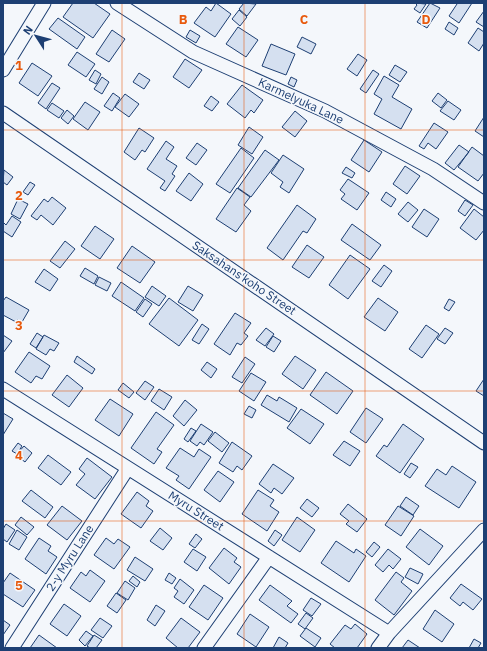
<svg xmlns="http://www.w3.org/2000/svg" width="487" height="651" font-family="'IBM Plex Sans',sans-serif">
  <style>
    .building { fill: #d5e0f0; stroke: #1d3f73 }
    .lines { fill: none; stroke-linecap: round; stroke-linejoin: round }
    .street-casing { stroke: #1d3f73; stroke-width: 15 }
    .street { stroke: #f4f7fb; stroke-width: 13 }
    .grid { fill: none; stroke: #e8590c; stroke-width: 1; stroke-opacity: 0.55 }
    .labels { text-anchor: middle; stroke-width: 3; stroke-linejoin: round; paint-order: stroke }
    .street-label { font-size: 12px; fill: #1d3f73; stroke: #f4f7fb }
    .grid-label { font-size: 13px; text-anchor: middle; font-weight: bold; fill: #e8590c; stroke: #f4f7fb; stroke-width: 3; stroke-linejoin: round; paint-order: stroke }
  </style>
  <rect width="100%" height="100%" fill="#f4f7fb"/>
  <path class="building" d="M 73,3 L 94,3 L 110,14 L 93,38 L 63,17 Z
    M 216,3 L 231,14 L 215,37 L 194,23 L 206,7 L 211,11 Z
    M 244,3 L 256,4 L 247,16 L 239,9 Z
    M 415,3 L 426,4 L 420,13 L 414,9 L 417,5 Z
    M 430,3 L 440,8 L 427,28 L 417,22 Z
    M 456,3 L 472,3 L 459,23 L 449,16 L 457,4 Z
    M 239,10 L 247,17 L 240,26 L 232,19 Z
    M 484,11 L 484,27 L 476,22 Z
    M 58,18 L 85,37 L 77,49 L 49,29 Z
    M 449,22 L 458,28 L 454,35 L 445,29 Z
    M 238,27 L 258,40 L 246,57 L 226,44 Z
    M 478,28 L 484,32 L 484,43 L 479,51 L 468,43 Z
    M 112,30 L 125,39 L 109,62 L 96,54 Z
    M 190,30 L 200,36 L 196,43 L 186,37 Z
    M 302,37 L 316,44 L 311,54 L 297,47 Z
    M 271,44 L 295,54 L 286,75 L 262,66 Z
    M 77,52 L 95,64 L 86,77 L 68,65 Z
    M 358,54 L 367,60 L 357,76 L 347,69 Z
    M 185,59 L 202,70 L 189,88 L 173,77 Z
    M 32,63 L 52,76 L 38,96 L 19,83 Z
    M 395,65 L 407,72 L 400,82 L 389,75 Z
    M 95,70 L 101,74 L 96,84 L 89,80 Z
    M 373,70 L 379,74 L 366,93 L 360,89 Z
    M 139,73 L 150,80 L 144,89 L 133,82 Z
    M 384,76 L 399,85 L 392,97 L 412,109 L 401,129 L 374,114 L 382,99 L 374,94 Z
    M 102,77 L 109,82 L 102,94 L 94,89 Z
    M 291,77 L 297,80 L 294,87 L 288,84 Z
    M 52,83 L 60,88 L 46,109 L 38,103 Z
    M 242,85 L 263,100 L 254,113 L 251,110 L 245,118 L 227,104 Z
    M 113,93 L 120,98 L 112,111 L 104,106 Z
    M 438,93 L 447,100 L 441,108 L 432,101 Z
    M 125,94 L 139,104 L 129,117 L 115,107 Z
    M 211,96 L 219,102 L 212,111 L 204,106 Z
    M 448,101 L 461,110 L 454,120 L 440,111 Z
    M 85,102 L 100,112 L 88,130 L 73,119 Z
    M 52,103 L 64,111 L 59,118 L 47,110 Z
    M 67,110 L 74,116 L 68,124 L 61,118 Z
    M 295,111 L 307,121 L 295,137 L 282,127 Z
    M 484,117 L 484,137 L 475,131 Z
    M 434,123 L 448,132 L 436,149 L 428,143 L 424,149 L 419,146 Z
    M 249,127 L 263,137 L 252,154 L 238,145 Z
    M 139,128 L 154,138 L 145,152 L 142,150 L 135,160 L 124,152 Z
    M 364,140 L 382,152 L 369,172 L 351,160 Z
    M 166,141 L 174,147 L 166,159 L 177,166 L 172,174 L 175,176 L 165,191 L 160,188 L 165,181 L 147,169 Z
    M 197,143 L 207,150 L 196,165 L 186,158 Z
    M 459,145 L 469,152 L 454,170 L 445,163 Z
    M 472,147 L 484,156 L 484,173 L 478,181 L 458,167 Z
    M 241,148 L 254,158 L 230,193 L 216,184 Z
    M 265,150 L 279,160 L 251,197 L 238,188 Z
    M 283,155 L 304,169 L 289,193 L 280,187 L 283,182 L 271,173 Z
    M 405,166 L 420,176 L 407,194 L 393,184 Z
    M 346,167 L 355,173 L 352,178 L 342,173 Z
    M 4,170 L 13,177 L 7,185 L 3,182 Z
    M 189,173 L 203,184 L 191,201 L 176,191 Z
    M 348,179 L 369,193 L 357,210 L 341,199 L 345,194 L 340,190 Z
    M 30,182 L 35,185 L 28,195 L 23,192 Z
    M 237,188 L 250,197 L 244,205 L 251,211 L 236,232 L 216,219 Z
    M 386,192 L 396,199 L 391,207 L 381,200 Z
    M 52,197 L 66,208 L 53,225 L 41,215 L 37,220 L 31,216 L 44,199 L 48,202 Z
    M 18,199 L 28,204 L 20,219 L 11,214 Z
    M 465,200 L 473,205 L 465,216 L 458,211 Z
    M 408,202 L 418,210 L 408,222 L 398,214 Z
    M 297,205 L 316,219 L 307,233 L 303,231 L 283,260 L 267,248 Z
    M 424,209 L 439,219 L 427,237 L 412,227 Z
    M 474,209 L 484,217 L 484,230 L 476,240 L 460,228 Z
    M 12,216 L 21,222 L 12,237 L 3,231 L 3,222 L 6,225 Z
    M 352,224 L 381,245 L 370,260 L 341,240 Z
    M 95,226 L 114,239 L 100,259 L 81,246 Z
    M 65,241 L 75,249 L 60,268 L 50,261 Z
    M 307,245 L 324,257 L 309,278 L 292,267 Z
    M 132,246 L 155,262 L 140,283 L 117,268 Z
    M 350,255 L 370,269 L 348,299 L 329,285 Z
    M 384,265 L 392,271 L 381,287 L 372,281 Z
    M 85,268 L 98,276 L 94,284 L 80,276 Z
    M 44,269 L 58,279 L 50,291 L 35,282 Z
    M 99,277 L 111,283 L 107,291 L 95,285 Z
    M 121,282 L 144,298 L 135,311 L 112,296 Z
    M 152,286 L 166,296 L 159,306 L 145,297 Z
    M 188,286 L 203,295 L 193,311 L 178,302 Z
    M 6,297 L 29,310 L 22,322 L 17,320 L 16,322 L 3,315 L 3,301 Z
    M 169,298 L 198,320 L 179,346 L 149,324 Z
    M 378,298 L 398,312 L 385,331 L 364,317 Z
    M 145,299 L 152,304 L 143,317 L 136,312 Z
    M 449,299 L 455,302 L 449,311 L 444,308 Z
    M 235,313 L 251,323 L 244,333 L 248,336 L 241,345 L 237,343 L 230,355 L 214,344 Z
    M 202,324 L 209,329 L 199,344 L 192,340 Z
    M 426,325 L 439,334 L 422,358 L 409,349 Z
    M 266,328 L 274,334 L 265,346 L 256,340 Z
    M 445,328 L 453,333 L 445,344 L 437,339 Z
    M 37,333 L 43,337 L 36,348 L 30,344 Z
    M 3,335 L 12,341 L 3,353 Z
    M 44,335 L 59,343 L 54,351 L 50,349 L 46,355 L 36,349 Z
    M 273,336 L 281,341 L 274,352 L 266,347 Z
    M 29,352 L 50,366 L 42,379 L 36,376 L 31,383 L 15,372 Z
    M 77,356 L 95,369 L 92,374 L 74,362 Z
    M 295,356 L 316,370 L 303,389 L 282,374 Z
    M 245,357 L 255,364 L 242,383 L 232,377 Z
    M 207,362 L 217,369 L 211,378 L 201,370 Z
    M 326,372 L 353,391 L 337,414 L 310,395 Z
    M 251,373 L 266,382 L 254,401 L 239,391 Z
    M 67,375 L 83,388 L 69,407 L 52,395 Z
    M 484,379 L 484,396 L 476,391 Z
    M 145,381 L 154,387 L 145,400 L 136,393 Z
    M 123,383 L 134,392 L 129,398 L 118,390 Z
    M 159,389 L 172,397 L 164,410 L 151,401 Z
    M 267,395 L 277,401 L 279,397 L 297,408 L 289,422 L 261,405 Z
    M 110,399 L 133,414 L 119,436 L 95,420 Z
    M 185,400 L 197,410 L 184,426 L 173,416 Z
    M 249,406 L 256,410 L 252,418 L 244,414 Z
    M 366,408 L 383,419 L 366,443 L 350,432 Z
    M 301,409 L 324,424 L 310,444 L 287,428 Z
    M 156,412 L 174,425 L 157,449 L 162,452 L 154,464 L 131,448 Z
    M 3,413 L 13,419 L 3,435 Z
    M 201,424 L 213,432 L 204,445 L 200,442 L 197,446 L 190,441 Z
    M 403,424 L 424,439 L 400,473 L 376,456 L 384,445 L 387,447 Z
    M 191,428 L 196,431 L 188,442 L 184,439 Z
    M 215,432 L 229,443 L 222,452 L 208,441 Z
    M 344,441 L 360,451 L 350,466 L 333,455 Z
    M 232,442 L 252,456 L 242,470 L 237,466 L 233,472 L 219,463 Z
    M 18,443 L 22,446 L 17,454 L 12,451 Z
    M 24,446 L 32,453 L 25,462 L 16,455 Z
    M 180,448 L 194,457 L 199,449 L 211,457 L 189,489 L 176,480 L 179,476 L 166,468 Z
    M 48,455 L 71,472 L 61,485 L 38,468 Z
    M 87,458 L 112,477 L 95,499 L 76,485 L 85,474 L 79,469 Z
    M 411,463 L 418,467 L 410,478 L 404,474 Z
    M 273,464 L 294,478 L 282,494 L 274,488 L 271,493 L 259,484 Z
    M 452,466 L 476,482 L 459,508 L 425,486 L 437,469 L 446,475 Z
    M 218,471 L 234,482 L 220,502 L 204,490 Z
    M 31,490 L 53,507 L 45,518 L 22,501 Z
    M 258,490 L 274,500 L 270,506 L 279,512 L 267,531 L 242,514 Z
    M 137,492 L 149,501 L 146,506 L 153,511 L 141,528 L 121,514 Z
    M 406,497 L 419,506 L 413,515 L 400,506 Z
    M 307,499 L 319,508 L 312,517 L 300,508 Z
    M 348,504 L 367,519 L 357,532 L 346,524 L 349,521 L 340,514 Z
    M 62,506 L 82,521 L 67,540 L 47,525 Z
    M 398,506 L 414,516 L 401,536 L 385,525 Z
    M 21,517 L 34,527 L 27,535 L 15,525 Z
    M 297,517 L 315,530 L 300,552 L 282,540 Z
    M 6,524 L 15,530 L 7,542 L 3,539 L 3,529 Z
    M 160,528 L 172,538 L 163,550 L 150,541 Z
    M 420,529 L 443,546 L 429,565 L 406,547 Z
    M 17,530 L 27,537 L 19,550 L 9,544 Z
    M 275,530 L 282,535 L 274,546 L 268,541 Z
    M 196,534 L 202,539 L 195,548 L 189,544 Z
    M 39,538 L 51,546 L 48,551 L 57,557 L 46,574 L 25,559 Z
    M 106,538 L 114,544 L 118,539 L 130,547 L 114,569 L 94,555 Z
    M 336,541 L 354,553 L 356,549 L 366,556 L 349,582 L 321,563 Z
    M 374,542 L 380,547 L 372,557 L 366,552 Z
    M 224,548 L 237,558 L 234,562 L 241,567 L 229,584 L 209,568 Z
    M 193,549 L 206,557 L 197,571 L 184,562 Z
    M 388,549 L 401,559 L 393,569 L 389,565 L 383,572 L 375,565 Z
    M 135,557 L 153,569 L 145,581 L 127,570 Z
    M 410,568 L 423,574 L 418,584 L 405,577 Z
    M 90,570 L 105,581 L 90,602 L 70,588 L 81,572 L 86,576 Z
    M 396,572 L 404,578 L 401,582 L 412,591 L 394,615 L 375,600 Z
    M 10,573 L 35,590 L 23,607 L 3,594 L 3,583 Z
    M 169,573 L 176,578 L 172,584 L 165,580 Z
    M 133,576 L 140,582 L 137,587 L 129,581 Z
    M 180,579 L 194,590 L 184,604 L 174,597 L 178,591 L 174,588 Z
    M 125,581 L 135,588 L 128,600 L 117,593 Z
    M 461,584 L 482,599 L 473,610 L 463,602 L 460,606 L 450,598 Z
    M 204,585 L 223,598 L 208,620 L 189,607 Z
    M 270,585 L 292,601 L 287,606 L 298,614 L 291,623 L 259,600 Z
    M 116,593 L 126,600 L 117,613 L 107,606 Z
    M 311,598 L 321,604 L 312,616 L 303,610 Z
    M 64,604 L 81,616 L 67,636 L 50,624 Z
    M 156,605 L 165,611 L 155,626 L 147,620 Z
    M 435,610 L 454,624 L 442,642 L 423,629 Z
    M 306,613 L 313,618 L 305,629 L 298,624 Z
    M 250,614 L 269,627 L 256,647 L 237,634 Z
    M 100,618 L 112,626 L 103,638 L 91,630 Z
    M 181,618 L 200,632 L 188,648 L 178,648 L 166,638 Z
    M 3,620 L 10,625 L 3,635 Z
    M 355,624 L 367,634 L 357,648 L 335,648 L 330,644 L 345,625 L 351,629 Z
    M 306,628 L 321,638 L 315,647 L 300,636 Z
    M 86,631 L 93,636 L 85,646 L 79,640 Z
    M 39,635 L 57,648 L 30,648 Z
    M 94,635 L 102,640 L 96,648 L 90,648 L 87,646 Z
    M 279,637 L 288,643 L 285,648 L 273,648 Z
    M 474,639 L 481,643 L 478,648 L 469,648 Z
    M 408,640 L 420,648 L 402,648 Z"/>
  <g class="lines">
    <defs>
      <path id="street" d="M 117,3 L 193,52 L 325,111 L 433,169 L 484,203
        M 3,70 L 44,3
        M 3,113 L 484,443
        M 3,389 L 389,633
        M 12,648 L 128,468
        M 204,648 L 269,557
        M 378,648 L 389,633 L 484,530"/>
    </defs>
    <use href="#street" class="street-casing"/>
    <use href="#street" class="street"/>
  </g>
  <path class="grid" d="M 122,3 L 122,648M 244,3 L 244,648M 365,3 L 365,648M 3,130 L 484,130M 3,260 L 484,260M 3,391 L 484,391M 3,521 L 484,521"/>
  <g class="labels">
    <g class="street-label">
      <text transform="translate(301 101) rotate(25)" y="4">Karmelyuka Lane</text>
      <text transform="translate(244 278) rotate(34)" y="4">Saksahansʹkoho Street</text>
      <text transform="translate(196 511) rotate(32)" y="4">Myru Street</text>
      <text transform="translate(70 558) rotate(-57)" y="4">2-y Myru Lane</text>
    </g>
  </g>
  <g class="grid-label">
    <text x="183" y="24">B</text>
    <text x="304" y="24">C</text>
    <text x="426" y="24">D</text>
    <text x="19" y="70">1</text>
    <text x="19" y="200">2</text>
    <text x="19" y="330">3</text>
    <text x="19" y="460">4</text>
    <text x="19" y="590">5</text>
  </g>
  <rect width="487" height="651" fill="none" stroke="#1d3f73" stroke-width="8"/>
  <g transform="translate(36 36) rotate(306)" stroke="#f4f7fb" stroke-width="3" paint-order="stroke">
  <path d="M0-3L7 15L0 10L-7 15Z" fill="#1d3f73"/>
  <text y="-6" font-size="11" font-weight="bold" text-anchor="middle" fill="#1d3f73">N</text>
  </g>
</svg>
